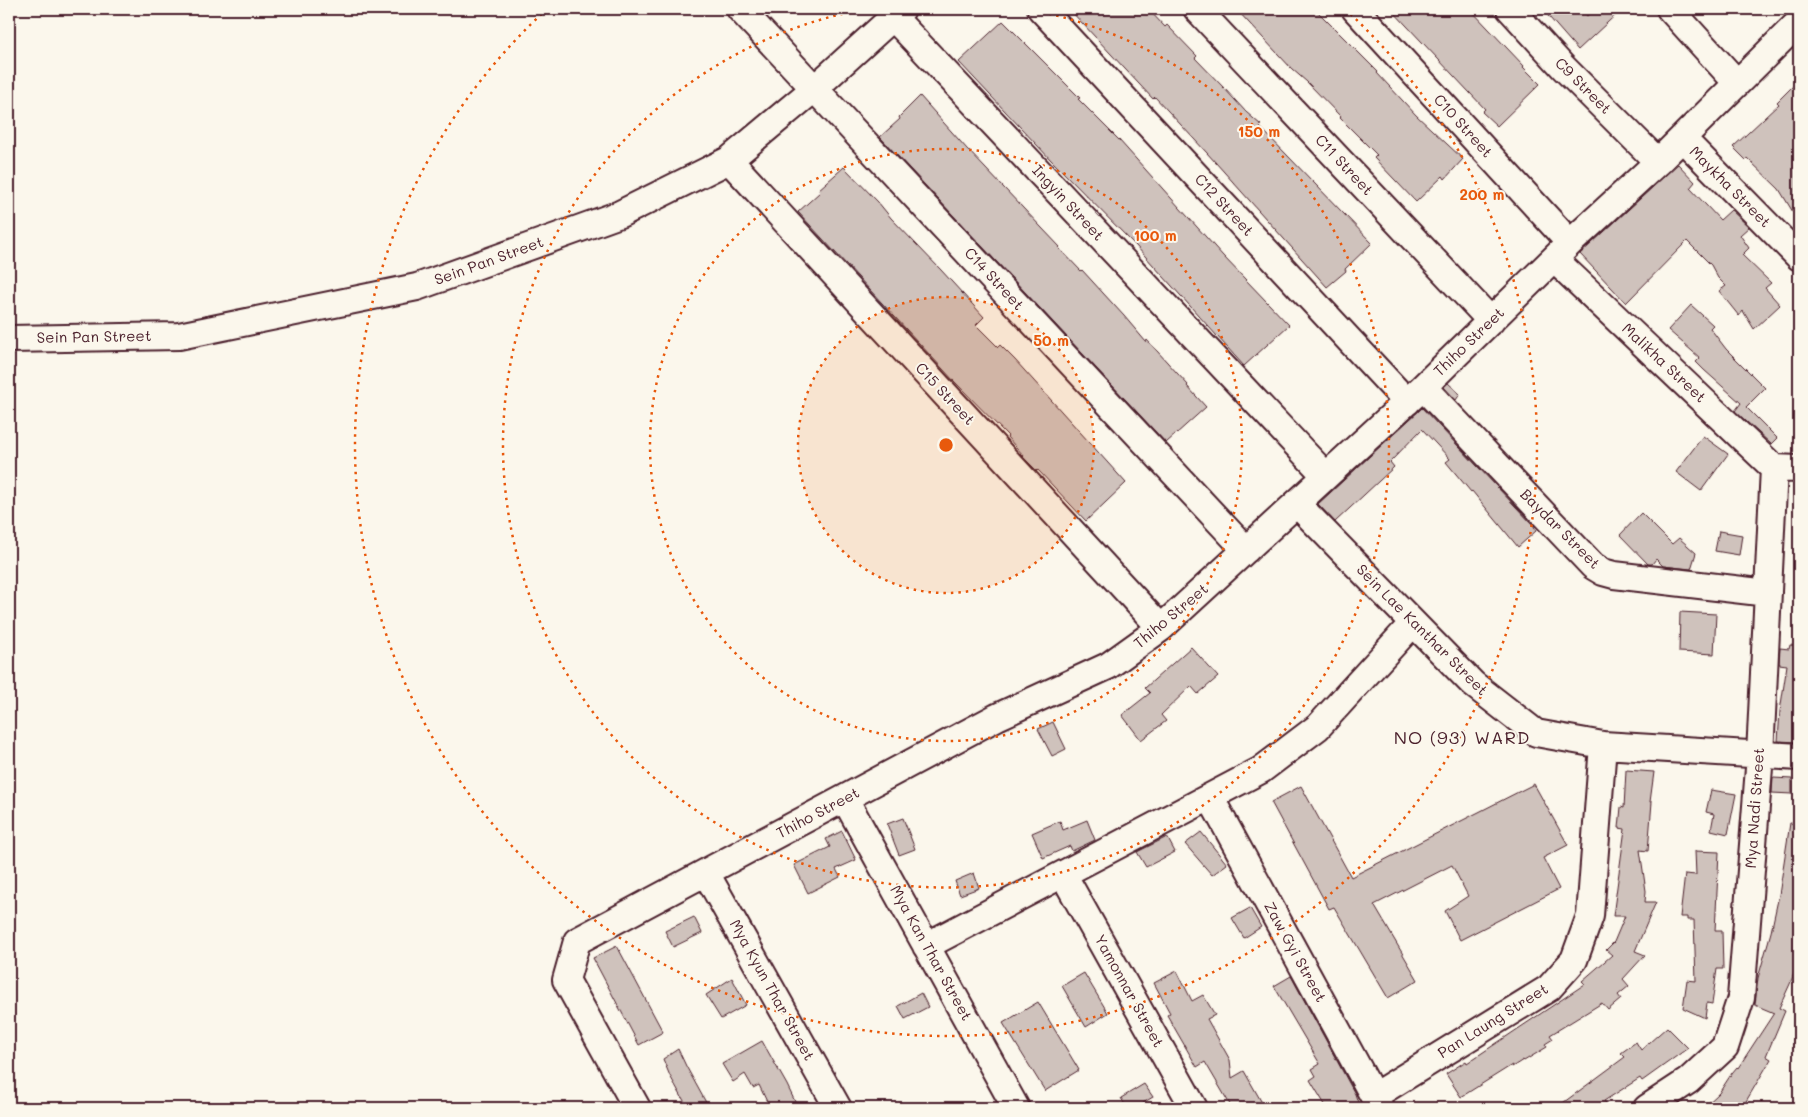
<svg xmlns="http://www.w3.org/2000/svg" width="1808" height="1117" font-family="Mali,sans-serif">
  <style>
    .building { fill: #cfc2bc; stroke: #4a1f2b }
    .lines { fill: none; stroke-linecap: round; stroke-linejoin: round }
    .minor-casing { stroke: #4a1f2b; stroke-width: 30 }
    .minor { stroke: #fbf7ec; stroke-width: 26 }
    .ring { fill: none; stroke: #e8590c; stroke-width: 2.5; stroke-dasharray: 2.5 5 }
    .labels { text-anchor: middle; stroke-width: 4; stroke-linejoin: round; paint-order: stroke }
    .street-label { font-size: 15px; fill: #4a1f2b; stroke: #fbf7ec }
    .quarter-label { font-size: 18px; letter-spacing: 1px; fill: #4a1f2b; stroke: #fbf7ec }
    .centre { fill: #e8590c; stroke: #fbf7ec; stroke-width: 2.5 }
    .ring-label { font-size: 15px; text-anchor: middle; font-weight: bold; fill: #e8590c; stroke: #fbf7ec; stroke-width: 4; stroke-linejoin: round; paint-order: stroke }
  </style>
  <rect width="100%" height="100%" fill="#fbf7ec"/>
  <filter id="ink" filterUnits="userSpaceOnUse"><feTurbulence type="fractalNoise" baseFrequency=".02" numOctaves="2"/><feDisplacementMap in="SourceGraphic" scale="10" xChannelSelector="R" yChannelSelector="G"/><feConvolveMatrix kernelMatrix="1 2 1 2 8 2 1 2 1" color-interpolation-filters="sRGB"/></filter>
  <g filter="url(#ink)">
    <path class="building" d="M 1069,9 L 1148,9 L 1165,27 L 1167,25 L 1197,56 L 1195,58 L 1224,88 L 1246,112 L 1261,125 L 1259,126 L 1372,243 L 1345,269 L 1346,271 L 1327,287 L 1207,153 L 1155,97 L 1153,99 Z
      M 1236,9 L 1315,9 L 1378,72 L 1377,73 L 1416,115 L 1463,159 L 1445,179 L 1443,176 L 1416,202 L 1374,158 L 1377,155 L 1340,118 L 1341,117 L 1307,82 L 1292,69 Z
      M 1391,9 L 1470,9 L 1524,66 L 1523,67 L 1540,84 L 1497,126 L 1482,112 L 1485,109 Z
      M 1542,9 L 1580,9 L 1587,16 L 1590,13 L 1586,9 L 1622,9 L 1578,50 Z
      M 1003,21 L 1080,98 L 1078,99 L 1119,140 L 1223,256 L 1289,325 L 1244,366 L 1136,246 L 1051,160 L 959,62 Z
      M 1799,80 L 1799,222 L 1779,189 L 1747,158 L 1746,160 L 1733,147 L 1779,104 L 1777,102 Z
      M 920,96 L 967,149 L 1060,247 L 1059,248 L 1081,271 L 1082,270 L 1124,316 L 1146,342 L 1147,340 L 1188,385 L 1187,386 L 1206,407 L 1166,443 L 880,137 L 900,119 L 899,117 Z
      M 1678,164 L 1695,182 L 1690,188 L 1720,220 L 1731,210 L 1749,227 L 1740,235 L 1749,248 L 1742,255 L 1771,283 L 1765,288 L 1780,305 L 1754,329 L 1743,311 L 1739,316 L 1719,291 L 1726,286 L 1718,278 L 1711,265 L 1687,241 L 1626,303 L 1580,254 Z
      M 844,167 L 878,202 L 891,218 L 941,270 L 984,317 L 976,325 L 998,347 L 1000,345 L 1015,360 L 1126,483 L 1086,521 L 1038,470 L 1037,471 L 1023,457 L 1024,456 L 1007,437 L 1008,436 L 954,381 L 798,212 L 820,192 L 818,190 Z
      M 1691,305 L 1713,325 L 1710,328 L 1726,349 L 1765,388 L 1746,407 L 1777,438 L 1771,444 L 1735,411 L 1741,403 L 1704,370 L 1696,362 L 1700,358 L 1668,330 Z
      M 1448,383 L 1460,394 L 1456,400 L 1444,387 Z
      M 1422,408 L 1534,526 L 1536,531 L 1518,547 L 1472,491 L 1471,492 L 1446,462 L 1450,459 L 1422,429 L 1390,462 L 1394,467 L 1335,522 L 1318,504 Z
      M 1703,436 L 1728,454 L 1701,491 L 1676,472 Z
      M 1641,513 L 1672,544 L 1679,538 L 1696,553 L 1691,569 L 1663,566 L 1656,559 L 1652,564 L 1648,564 L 1620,535 Z
      M 1719,531 L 1742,535 L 1739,555 L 1715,551 Z
      M 1680,612 L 1716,614 L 1714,654 L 1679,652 Z
      M 1790,645 L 1799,646 L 1799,742 L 1778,741 L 1780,711 L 1787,665 L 1779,664 L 1780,648 L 1789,649 Z
      M 1191,647 L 1218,677 L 1198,694 L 1191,686 L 1161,715 L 1166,721 L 1141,740 L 1122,715 L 1150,693 L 1145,688 Z
      M 1053,722 L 1066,749 L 1052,756 L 1038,729 Z
      M 1626,770 L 1654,772 L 1650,802 L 1652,802 L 1648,851 L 1640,850 L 1646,891 L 1645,902 L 1656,902 L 1635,951 L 1645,955 L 1623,979 L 1629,986 L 1618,995 L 1621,999 L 1608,1010 L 1602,1003 L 1550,1035 L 1553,1039 L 1545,1044 L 1547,1047 L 1524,1061 L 1523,1060 L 1512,1067 L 1512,1065 L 1461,1097 L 1446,1074 L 1466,1061 L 1467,1063 L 1585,984 L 1582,981 L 1612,955 L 1606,950 L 1614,942 L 1625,916 L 1613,916 L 1625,829 L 1619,828 L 1621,807 L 1624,808 Z
      M 1773,778 L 1792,779 L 1792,794 L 1772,793 Z
      M 1534,784 L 1568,845 L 1543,858 L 1559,889 L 1460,940 L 1445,911 L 1468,896 L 1452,865 L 1374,905 L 1418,980 L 1388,998 L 1334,907 L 1329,909 L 1271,802 L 1301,786 L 1351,877 Z
      M 1711,790 L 1736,794 L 1728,834 L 1711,830 L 1714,814 L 1706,812 Z
      M 903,818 L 915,849 L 899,855 L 887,824 Z
      M 1087,820 L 1095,840 L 1072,851 L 1070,846 L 1043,858 L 1032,833 L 1060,821 L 1063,830 Z
      M 1790,823 L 1799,824 L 1799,960 L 1790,984 L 1779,1008 L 1785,1011 L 1766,1056 L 1771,1059 L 1742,1108 L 1703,1108 L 1719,1093 L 1732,1073 L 1737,1067 L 1738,1068 L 1774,1013 L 1755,1005 L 1758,978 L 1771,932 L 1779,895 Z
      M 842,831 L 856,860 L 836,869 L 840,877 L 808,893 L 794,865 L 830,847 L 826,839 Z
      M 1201,832 L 1227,864 L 1212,875 L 1185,844 Z
      M 1167,837 L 1175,852 L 1146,867 L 1137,852 Z
      M 1695,851 L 1719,852 L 1715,931 L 1722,931 L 1723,969 L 1717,969 L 1712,1004 L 1707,1003 L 1705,1018 L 1683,1008 L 1687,980 L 1696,981 L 1694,920 L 1687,920 L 1687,917 L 1680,917 L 1685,874 L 1696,875 Z
      M 974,873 L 979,888 L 960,895 L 955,881 Z
      M 1250,908 L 1261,927 L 1244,938 L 1232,918 Z
      M 694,917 L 702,933 L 673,947 L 665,931 Z
      M 617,946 L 663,1032 L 639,1045 L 593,958 Z
      M 1177,971 L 1192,1001 L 1203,995 L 1215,1015 L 1207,1019 L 1230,1060 L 1232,1078 L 1244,1071 L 1265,1108 L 1232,1108 L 1205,1062 L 1197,1067 L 1167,1015 L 1170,1013 L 1154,983 Z
      M 1084,973 L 1108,1013 L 1086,1027 L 1062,986 Z
      M 1291,976 L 1355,1094 L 1360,1108 L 1327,1108 L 1310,1080 L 1316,1076 L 1312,1069 L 1320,1064 L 1274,986 Z
      M 732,978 L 746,1005 L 721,1019 L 706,995 Z
      M 921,993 L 928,1007 L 905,1019 L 898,1006 Z
      M 1038,1002 L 1079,1070 L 1045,1091 L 1003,1023 Z
      M 1667,1027 L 1688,1048 L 1642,1081 L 1640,1078 L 1604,1101 L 1610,1108 L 1556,1108 L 1625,1057 L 1621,1053 L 1636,1042 L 1641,1050 Z
      M 762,1041 L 787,1085 L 798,1108 L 770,1108 L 759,1085 L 753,1088 L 745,1074 L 733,1082 L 722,1064 Z
      M 678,1049 L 686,1066 L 709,1108 L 688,1108 L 670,1076 L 663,1059 Z
      M 1144,1084 L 1153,1097 L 1143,1103 L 1147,1108 L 1127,1108 L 1121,1098 Z"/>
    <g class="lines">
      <defs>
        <path id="minor" d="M 740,9 L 1246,550
          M 1041,9 L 1407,402
          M 1197,9 L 1491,321
          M 1355,9 L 1570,243
          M 1510,9 L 1563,67 L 1658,162
          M 1670,9 L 1737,83
          M 893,17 L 1326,476
          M 1682,138 L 1799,257
          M 729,160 L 1161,628
          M 1554,259 L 1774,468
          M 9,339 L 179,336 L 417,287 L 620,214 L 729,160 L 815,88 L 902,9
          M 1423,387 L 1593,566 L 1603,572 L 1614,575 L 1768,593
          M 1774,468 L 1799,469
          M 1297,504 L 1473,684 L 1536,733 L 1603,745 L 1799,757
          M 1210,797 L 1380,1108
          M 845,799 L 1016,1108
          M 706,873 L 838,1108
          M 1063,874 L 1194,1108
          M 926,946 L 1261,770 L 1318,727 L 1413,623
          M 1374,1096 L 1549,988 L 1574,960 L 1590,916 L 1603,745
          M 637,1108 L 566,980 L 577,941 L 997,717 L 1108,666 L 1161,628 L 1423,387 L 1570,243 L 1658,162 L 1799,22
          M 1647,1108 L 1688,1081 L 1725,1047 L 1741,998 L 1760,755 L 1774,468"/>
      </defs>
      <use href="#minor" class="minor-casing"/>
      <use href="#minor" class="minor"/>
    </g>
  </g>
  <circle cx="946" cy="445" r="148" fill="#e8590c" fill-opacity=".12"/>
  <g class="ring">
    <circle cx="946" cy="445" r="148"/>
    <circle cx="946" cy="445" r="296"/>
    <path d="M1027 9A443 443 0 1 1 865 9"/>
    <path d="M1345 9A591 591 0 1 1 547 9"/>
  </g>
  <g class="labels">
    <g class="street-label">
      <text transform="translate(1583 86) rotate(45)" y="5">C9 Street</text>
      <text transform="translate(1463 126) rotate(48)" y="5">C10 Street</text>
      <text transform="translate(1344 165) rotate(47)" y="5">C11 Street</text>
      <text transform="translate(1730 187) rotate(45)" y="5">Maykha Street</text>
      <text transform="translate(1068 203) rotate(47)" y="5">Ingyin Street</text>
      <text transform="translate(1224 205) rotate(47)" y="5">C12 Street</text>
      <text transform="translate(489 261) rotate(-20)" y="5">Sein Pan Street</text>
      <text transform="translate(994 279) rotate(47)" y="5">C14 Street</text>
      <text transform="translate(94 337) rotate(-1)" y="5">Sein Pan Street</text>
      <text transform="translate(1469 342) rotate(-44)" y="5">Thiho Street</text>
      <text transform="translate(1664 363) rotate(43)" y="5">Malikha Street</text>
      <text transform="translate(945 394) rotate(47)" y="5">C15 Street</text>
      <text transform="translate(1560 529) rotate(45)" y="5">Baydar Street</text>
      <text transform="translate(1171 616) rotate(-40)" y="5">Thiho Street</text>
      <text transform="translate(1422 630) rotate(45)" y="5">Sein Lae Kanthar Street</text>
      <text transform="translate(1755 808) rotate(-86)" y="5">Mya Nadi Street</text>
      <text transform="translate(818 813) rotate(-28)" y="5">Thiho Street</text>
      <text transform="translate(1295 952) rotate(61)" y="5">Zaw Gyi Street</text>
      <text transform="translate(931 953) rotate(61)" y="5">Mya Kan Thar Street</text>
      <text transform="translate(772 990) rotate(61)" y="5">Mya Kyun Thar Street</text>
      <text transform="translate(1129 991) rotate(61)" y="5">Yamonnar Street</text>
      <text transform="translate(1493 1021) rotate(-32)" y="5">Pan Laung Street</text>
    </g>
    <g class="quarter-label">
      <text x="1462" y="744">NO (93) WARD</text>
    </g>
  </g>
  <circle cx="946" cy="445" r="8" class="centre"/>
  <g class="ring-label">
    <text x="1259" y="137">150 m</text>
    <text x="1482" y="200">200 m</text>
    <text x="1155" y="241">100 m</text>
    <text x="1051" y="346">50 m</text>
  </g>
  <rect width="1808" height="1117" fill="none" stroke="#fbf7ec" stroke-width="30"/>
  <rect x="15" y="15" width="1778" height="1087" fill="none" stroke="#4a1f2b" stroke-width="2" filter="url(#ink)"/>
</svg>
